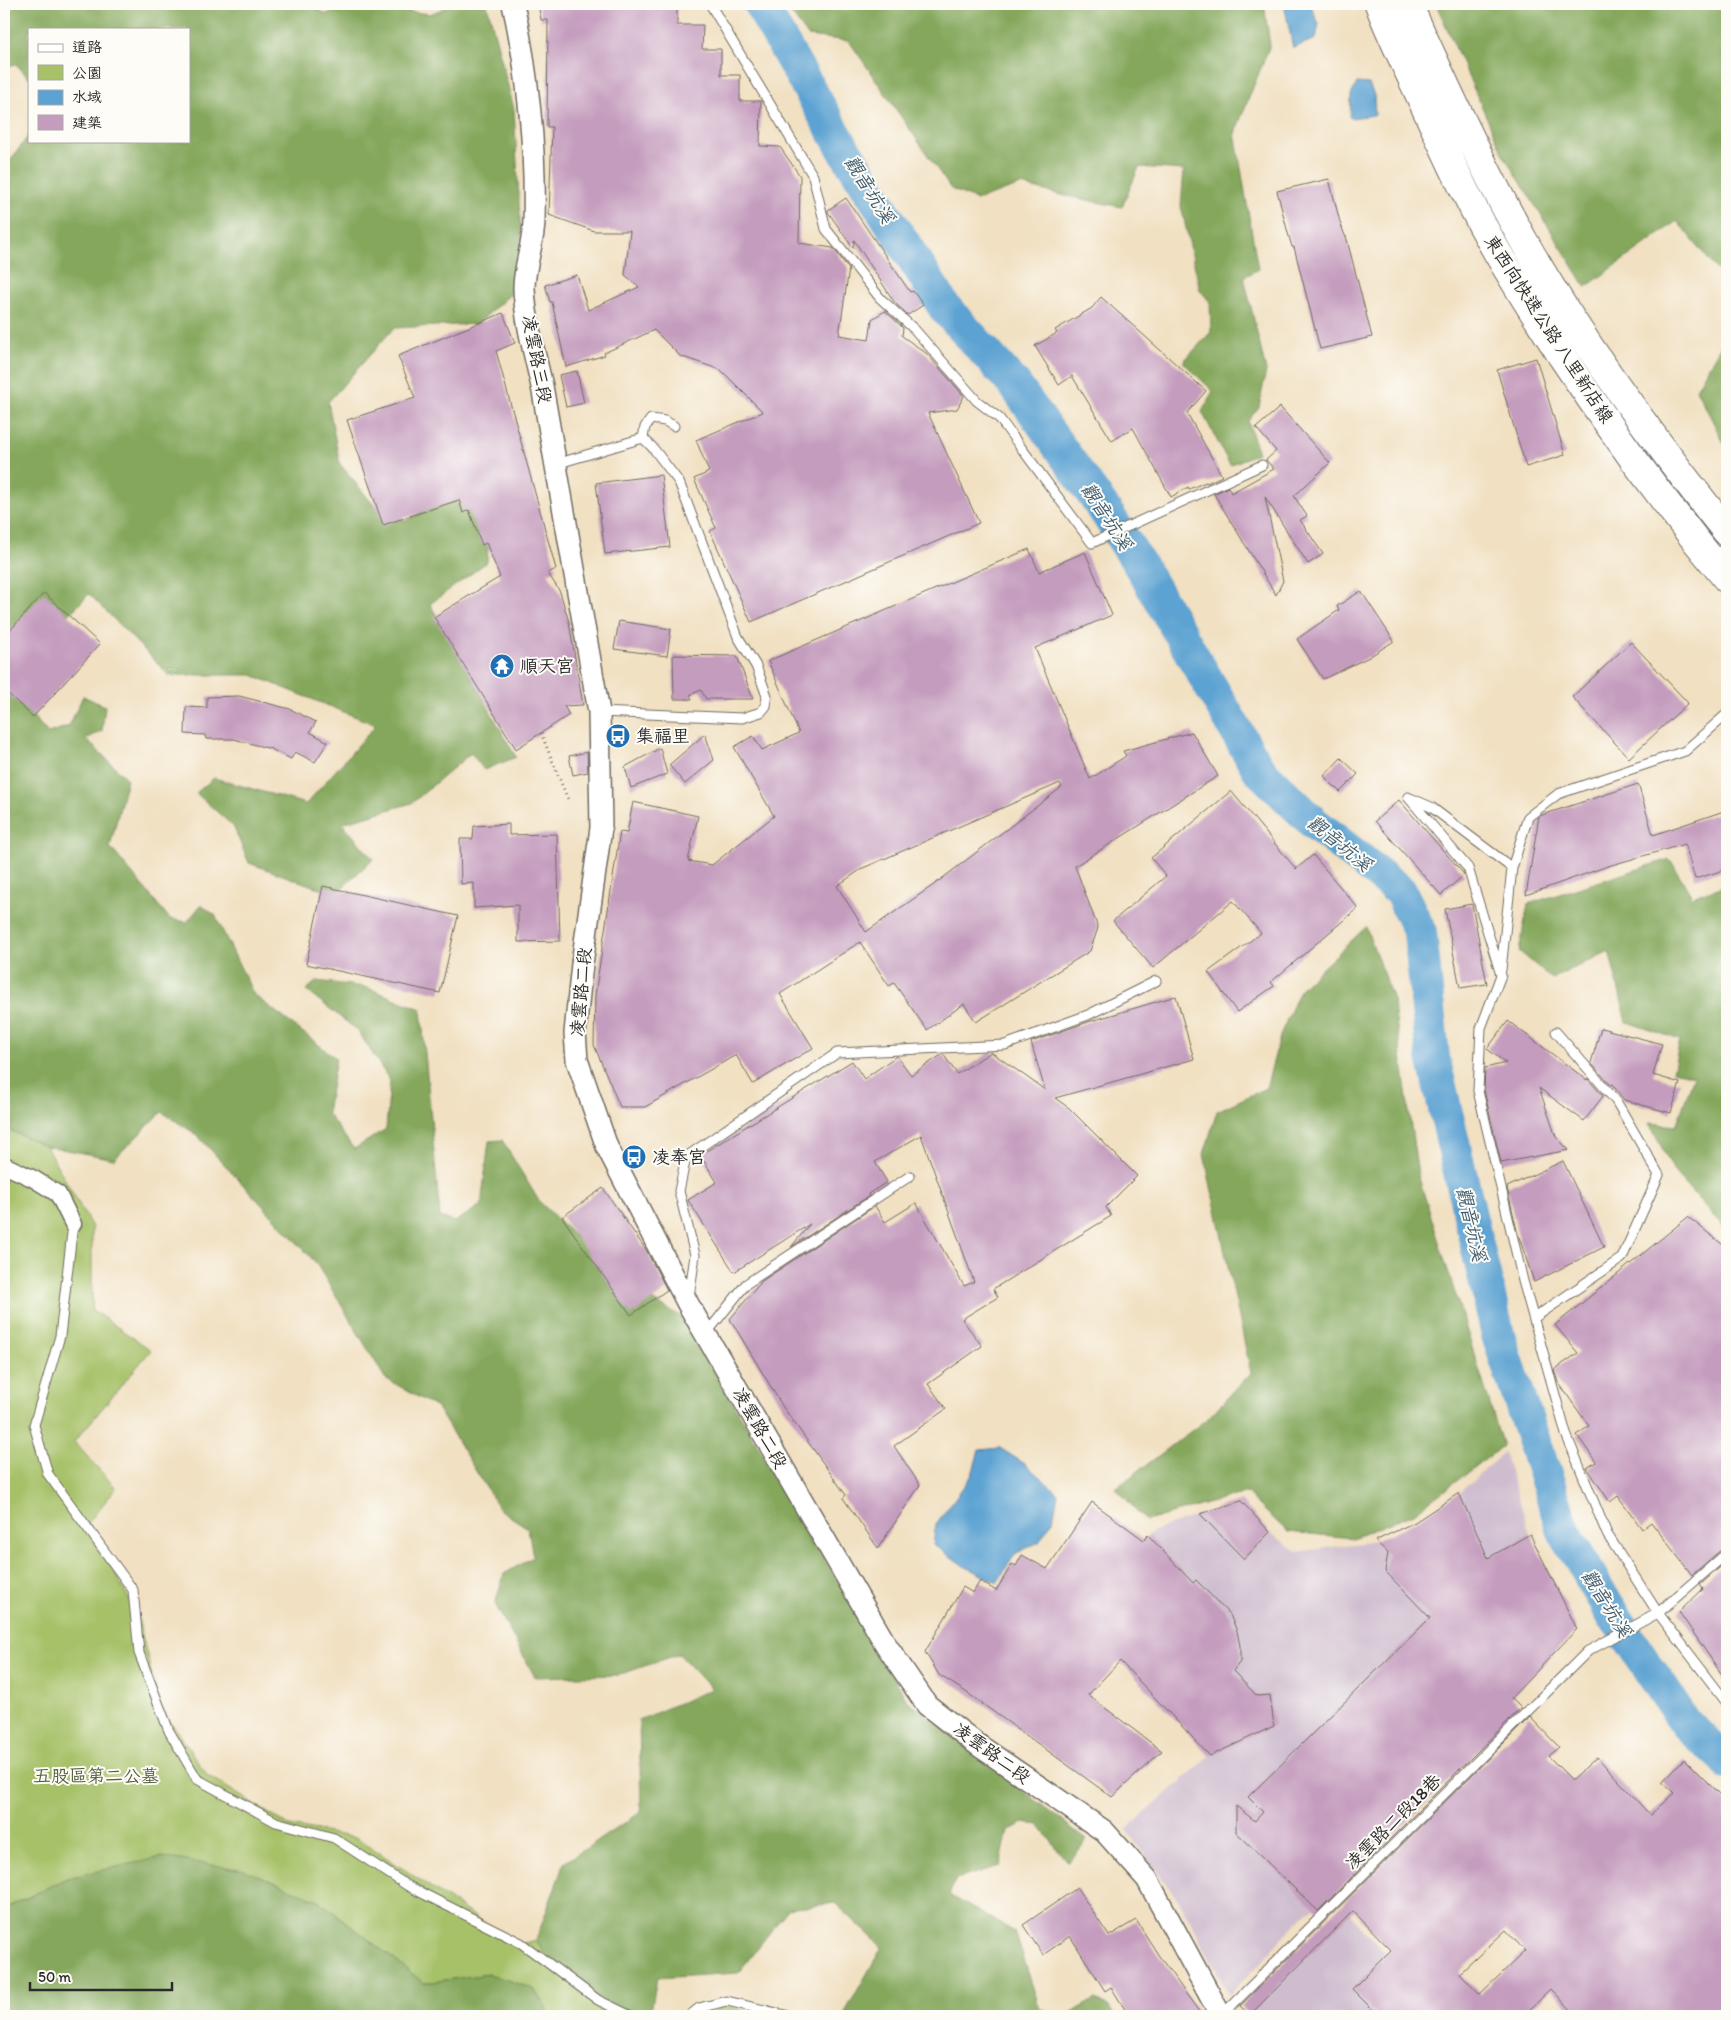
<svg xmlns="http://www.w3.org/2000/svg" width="1731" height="2020" font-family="Itim,'LXGW WenKai TC',sans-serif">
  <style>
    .industrial { fill: #cfbdcf }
    .green { fill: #a6c167; stroke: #687649 }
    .forest { fill: #84a75c; stroke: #586944 }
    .water { fill: #5ca2d2; stroke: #44667e }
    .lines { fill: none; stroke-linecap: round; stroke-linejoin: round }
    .river { stroke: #5ca2d2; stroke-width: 34 }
    .building { fill: #c49cbe; fill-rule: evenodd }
    .service-casing { stroke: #706a60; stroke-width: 11 }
    .minor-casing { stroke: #706a60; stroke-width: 19 }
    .tertiary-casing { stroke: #706a60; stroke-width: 24 }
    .trunk-casing { stroke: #706a60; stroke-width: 30 }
    .path { stroke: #706a60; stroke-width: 3; stroke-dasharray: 1 4; stroke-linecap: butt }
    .service { stroke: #fff; stroke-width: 9 }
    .minor { stroke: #fff; stroke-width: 16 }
    .tertiary { stroke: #fff; stroke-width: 21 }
    .trunk { stroke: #fff; stroke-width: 28 }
    .labels { text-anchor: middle; stroke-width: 4; stroke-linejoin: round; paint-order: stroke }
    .street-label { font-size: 18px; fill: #2b2b2b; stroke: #fdfcf7 }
    .poi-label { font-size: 18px; fill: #2b2b2b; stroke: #fdfcf7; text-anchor: start }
    .park-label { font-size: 18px; fill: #566040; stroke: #fdfcf7 }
    .water-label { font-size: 19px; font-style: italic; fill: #3f5b6e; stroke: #fdfcf7 }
  </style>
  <rect width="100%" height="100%" fill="#fdfcf7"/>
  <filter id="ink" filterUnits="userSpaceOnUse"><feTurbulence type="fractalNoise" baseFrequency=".02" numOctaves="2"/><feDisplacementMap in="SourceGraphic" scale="10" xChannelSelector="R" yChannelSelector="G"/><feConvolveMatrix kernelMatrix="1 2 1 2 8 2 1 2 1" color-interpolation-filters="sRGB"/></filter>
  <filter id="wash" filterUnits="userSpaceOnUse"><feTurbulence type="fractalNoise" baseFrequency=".0096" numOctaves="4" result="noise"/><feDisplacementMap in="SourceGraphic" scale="20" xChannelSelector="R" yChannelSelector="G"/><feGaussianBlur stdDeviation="1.12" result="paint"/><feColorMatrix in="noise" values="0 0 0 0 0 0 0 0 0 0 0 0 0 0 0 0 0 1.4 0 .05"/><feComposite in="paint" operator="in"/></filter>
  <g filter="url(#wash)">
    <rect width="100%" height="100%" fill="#f1e0c1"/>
    <path class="industrial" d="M 1504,1452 L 1530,1534 L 1577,1629 L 1229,1995 L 1182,1905 L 1126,1830 L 1210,1756 L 1274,1726 L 1270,1695 L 1257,1696 L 1233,1671 L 1240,1662 L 1240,1646 L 1237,1631 L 1230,1615 L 1197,1580 L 1193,1583 L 1148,1535 L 1154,1531 L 1200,1514 L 1244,1559 L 1270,1532 L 1297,1552 L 1375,1541 L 1415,1522 L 1459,1493 Z
      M 1350,1914 L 1387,1955 L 1352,1989 L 1379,2016 L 1251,2016 L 1250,2015 Z"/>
    <path class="green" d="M 4,1128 L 46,1146 L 92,1227 L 92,1310 L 151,1350 L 74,1442 L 116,1488 L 88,1523 L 137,1614 L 159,1705 L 207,1775 L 289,1826 L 357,1838 L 517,1945 L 536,1940 L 545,1954 L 617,2016 L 551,2016 L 534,1989 L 489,1974 L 424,1983 L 318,1900 L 67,1878 L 4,1909 Z
      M 723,2005 L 763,2016 L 710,2016 Z"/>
    <path class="forest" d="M 4,4 L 307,4 L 326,14 L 357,4 L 400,4 L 397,10 L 430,14 L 454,4 L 487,4 L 514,109 L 522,254 L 513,292 L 477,324 L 394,328 L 328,402 L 340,464 L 381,514 L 405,521 L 452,497 L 489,527 L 487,562 L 430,604 L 516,757 L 484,770 L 471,753 L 412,803 L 342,823 L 373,859 L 335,894 L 249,863 L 233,826 L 196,793 L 214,778 L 306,804 L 376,725 L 252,675 L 169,675 L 89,594 L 4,681 L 4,169 L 29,135 L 29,141 L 189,141 L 189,29 L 29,29 L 29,78 L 16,64 L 4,67 Z
      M 784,4 L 1264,4 L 1270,45 L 1235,133 L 1258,269 L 1244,277 L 1266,371 L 1259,407 L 1248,421 L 1258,453 L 1230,465 L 1202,412 L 1213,391 L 1183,362 L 1211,332 L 1210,302 L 1200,290 L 1181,206 L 1184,170 L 1139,167 L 1122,207 L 1066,196 L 1021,185 L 977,200 L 951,189 L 849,41 L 808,36 Z
      M 1436,4 L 1727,4 L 1727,282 L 1677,221 L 1586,287 L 1503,154 Z
      M 1721,345 L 1727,350 L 1727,449 L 1696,389 Z
      M 4,684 L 48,733 L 69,726 L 83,696 L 105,706 L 102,731 L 86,739 L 127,779 L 110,847 L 170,919 L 187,922 L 201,905 L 215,915 L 254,995 L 336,1058 L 327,1113 L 354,1149 L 386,1129 L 390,1081 L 358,1031 L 306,990 L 317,981 L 365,987 L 421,1009 L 440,1217 L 455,1222 L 481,1205 L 489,1141 L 502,1140 L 539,1201 L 624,1284 L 683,1318 L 907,1700 L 1087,1840 L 1068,1863 L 1039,1825 L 1023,1823 L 1008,1831 L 1000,1866 L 956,1879 L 949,1895 L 1015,1932 L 1040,2009 L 1069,2015 L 1095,1999 L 1109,2007 L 1115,2016 L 843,2016 L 882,1947 L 835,1903 L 788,1909 L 738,1973 L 657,1978 L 650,2016 L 617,2016 L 545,1954 L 536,1940 L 564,1863 L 641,1812 L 639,1720 L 712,1689 L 679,1654 L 619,1675 L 535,1677 L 495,1604 L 504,1574 L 533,1557 L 528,1528 L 500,1510 L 437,1408 L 385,1378 L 316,1263 L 196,1134 L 162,1112 L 114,1159 L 46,1146 L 4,1128 Z
      M 1670,859 L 1692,897 L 1727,885 L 1727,1231 L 1675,1173 L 1649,1123 L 1676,1126 L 1694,1076 L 1673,1071 L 1680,1040 L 1627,1022 L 1609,951 L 1552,979 L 1519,951 L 1528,904 Z
      M 1366,927 L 1393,1000 L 1418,1175 L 1503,1446 L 1414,1513 L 1353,1538 L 1288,1532 L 1246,1493 L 1146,1521 L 1116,1488 L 1207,1419 L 1251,1373 L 1204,1154 L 1217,1111 L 1266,1088 L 1281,1033 L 1301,988 Z
      M 162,1857 L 245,1870 L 318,1900 L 424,1983 L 489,1974 L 534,1989 L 551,2016 L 4,2016 L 4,1909 L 67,1878 Z"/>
    <path class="water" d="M 1284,4 L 1310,4 L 1319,24 L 1316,39 L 1293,48 Z
      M 1357,83 L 1369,84 L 1374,95 L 1375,115 L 1350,118 L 1351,95 Z
      M 1000,1448 L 1025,1464 L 1058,1493 L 1053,1520 L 1039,1542 L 1015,1554 L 997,1583 L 964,1566 L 933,1544 L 936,1524 L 972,1475 L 979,1450 Z"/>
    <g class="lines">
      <path class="river" d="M 760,4 L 845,151 L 945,308 L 1014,384 L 1106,512 L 1143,570 L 1259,770 L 1313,822 L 1400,891 L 1420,932 L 1433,1057 L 1498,1335 L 1564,1531 L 1611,1612 L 1686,1724 L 1727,1762"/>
    </g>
    <g id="blocks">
      <path class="building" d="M 538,4 L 677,4 L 677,25 L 703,25 L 702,49 L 721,49 L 721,75 L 740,75 L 740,101 L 761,101 L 760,146 L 780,147 L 800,176 L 799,243 L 833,248 L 849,269 L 839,335 L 869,340 L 872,319 L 885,311 L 903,328 L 902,336 L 926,353 L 964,396 L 957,409 L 928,413 L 979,523 L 751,622 L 710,531 L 716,528 L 694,479 L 709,472 L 696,440 L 763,412 L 721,370 L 680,356 L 654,330 L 604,353 L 605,355 L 566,367 L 552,302 L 550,302 L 545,285 L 577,275 L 588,310 L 639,287 L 625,275 L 630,231 L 594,231 L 549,215 L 552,127 L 547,127 L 548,20 L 541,20 Z
        M 1329,179 L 1340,222 L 1345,236 L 1346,236 L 1372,337 L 1320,349 L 1294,247 L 1292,247 L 1288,233 L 1277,191 Z
        M 846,198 L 910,292 L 913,291 L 923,305 L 908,315 L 895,303 L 854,240 L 853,248 L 828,212 L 828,210 Z
        M 1101,297 L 1206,391 L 1187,413 L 1222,476 L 1207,483 L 1206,482 L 1189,489 L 1188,487 L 1171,497 L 1133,428 L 1112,441 L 1072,376 L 1059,385 L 1035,346 L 1057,333 L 1055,330 L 1092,308 Z
        M 503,313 L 515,343 L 496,351 L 556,569 L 548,573 L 560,592 L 569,622 L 583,705 L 564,706 L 569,715 L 516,749 L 434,617 L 500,577 L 486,543 L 482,545 L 469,510 L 463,513 L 459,500 L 383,525 L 347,420 L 415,398 L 398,356 Z
        M 1536,358 L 1565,455 L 1526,467 L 1497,370 Z
        M 577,371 L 584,403 L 566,407 L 559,375 Z
        M 1280,407 L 1330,463 L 1294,496 L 1307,516 L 1300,520 L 1323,554 L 1308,564 L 1265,497 L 1283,581 L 1276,595 L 1214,494 L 1228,487 L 1231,493 L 1274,469 L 1266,460 L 1276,451 L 1256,428 Z
        M 661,475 L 670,547 L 605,554 L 596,483 Z
        M 1029,549 L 1039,572 L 1085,552 L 1112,615 L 1035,648 L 1090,779 L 1126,756 L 1123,751 L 1192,732 L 1218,776 L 1075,866 L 1098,928 L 1090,951 L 976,1022 L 964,1004 L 927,1030 L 894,983 L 889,986 L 860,942 L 780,994 L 813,1048 L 753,1084 L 736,1055 L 645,1107 L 620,1107 L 594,1045 L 595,995 L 620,832 L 627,833 L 633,802 L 698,816 L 688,861 L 712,865 L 774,816 L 734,747 L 753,736 L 762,750 L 799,733 L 768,661 ZM 1060,783 L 1062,787 L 935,884 L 866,932 L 837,886 L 863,868 Z
        M 1361,591 L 1394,641 L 1369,657 L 1323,679 L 1297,639 L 1339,610 L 1337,606 Z
        M 44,593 L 100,644 L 33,717 L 4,690 L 4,637 Z
        M 619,621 L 671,629 L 667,656 L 614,649 Z
        M 1631,642 L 1688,703 L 1629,758 L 1572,697 Z
        M 673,655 L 737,656 L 753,699 L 706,699 L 701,690 L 690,695 L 692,699 L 674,699 Z
        M 239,696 L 290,709 L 316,722 L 310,732 L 328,742 L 315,762 L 295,752 L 291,759 L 271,749 L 234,739 L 206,739 L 205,735 L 185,734 L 186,707 L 207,708 L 207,697 Z
        M 705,734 L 714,760 L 685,784 L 669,765 Z
        M 660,748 L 667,774 L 631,788 L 625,767 Z
        M 587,752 L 588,772 L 573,775 L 569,756 Z
        M 1341,758 L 1358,774 L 1340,792 L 1324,776 Z
        M 1638,784 L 1653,835 L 1727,810 L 1727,869 L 1695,879 L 1685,844 L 1608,866 L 1526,895 L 1539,816 Z
        M 1231,791 L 1296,869 L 1313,855 L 1358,908 L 1271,982 L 1274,986 L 1237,1012 L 1208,972 L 1261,933 L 1233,901 L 1153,968 L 1113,921 L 1166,876 L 1151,858 Z
        M 1399,800 L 1463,873 L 1464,875 L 1441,895 L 1375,821 Z
        M 509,824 L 509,835 L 557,834 L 560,941 L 518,942 L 518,905 L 474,908 L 474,883 L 461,884 L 460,839 L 473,839 L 474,826 Z
        M 323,886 L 458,916 L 440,993 L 306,964 Z
        M 1472,904 L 1487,984 L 1460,988 L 1445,909 Z
        M 1176,996 L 1194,1059 L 1055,1098 L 1069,1108 L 1137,1176 L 1106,1207 L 1111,1216 L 993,1289 L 998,1297 L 962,1319 L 982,1346 L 928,1384 L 946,1409 L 894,1446 L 920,1485 L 878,1548 L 843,1498 L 846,1495 L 783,1407 L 730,1319 L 762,1281 L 875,1206 L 885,1222 L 916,1203 L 964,1286 L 974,1282 L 921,1135 L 875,1162 L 887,1182 L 868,1194 L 869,1196 L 791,1247 L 810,1224 L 734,1272 L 688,1200 L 717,1182 L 700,1155 L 852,1061 L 864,1079 L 895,1057 L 897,1056 L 911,1075 L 943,1054 L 957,1074 L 991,1052 L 1045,1090 L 1031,1042 L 1091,1021 Z
        M 1508,1021 L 1587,1080 L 1587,1078 L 1603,1096 L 1584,1121 L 1539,1088 L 1556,1137 L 1569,1150 L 1501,1163 L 1484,1090 L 1485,1068 L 1506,1063 L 1487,1049 Z
        M 1601,1028 L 1662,1044 L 1653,1075 L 1680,1083 L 1671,1113 L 1624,1100 L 1612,1084 L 1611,1085 L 1591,1063 Z
        M 1563,1161 L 1604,1247 L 1534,1282 L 1517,1231 L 1507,1187 Z
        M 603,1188 L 646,1250 L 667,1290 L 631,1315 L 562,1217 Z
        M 1688,1217 L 1727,1248 L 1727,1547 L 1723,1548 L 1692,1575 L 1651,1522 L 1642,1529 L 1618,1496 L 1610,1502 L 1587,1468 L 1596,1462 L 1577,1435 L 1589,1426 L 1558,1382 L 1554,1370 L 1578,1353 L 1555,1325 Z
        M 1459,1493 L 1488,1558 L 1530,1534 L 1577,1629 L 1511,1698 L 1521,1708 L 1318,1911 L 1236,1832 L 1236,1806 L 1255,1821 L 1263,1812 L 1248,1797 L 1430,1618 L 1385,1571 L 1388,1553 L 1375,1541 L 1415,1522 Z
        M 1241,1501 L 1270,1532 L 1244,1559 L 1200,1514 Z
        M 1092,1502 L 1144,1540 L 1148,1535 L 1193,1583 L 1196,1580 L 1230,1615 L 1237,1631 L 1240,1646 L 1240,1662 L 1233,1671 L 1257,1696 L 1270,1695 L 1274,1726 L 1210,1756 L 1120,1661 L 1088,1695 L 1162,1751 L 1112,1797 L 966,1692 L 939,1675 L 925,1652 L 963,1587 L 973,1593 L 980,1581 L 996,1591 L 1012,1564 L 1016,1566 L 1022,1555 L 1047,1569 Z
        M 1727,1561 L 1727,1682 L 1679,1612 L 1703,1589 L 1700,1585 Z
        M 1530,1717 L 1559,1747 L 1548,1756 L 1572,1780 L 1597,1757 L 1650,1815 L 1674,1793 L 1662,1782 L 1684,1759 L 1727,1802 L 1727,2016 L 1577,2016 L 1551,1989 L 1523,2016 L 1379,2016 L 1352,1989 L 1391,1950 L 1353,1911 L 1250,2015 L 1240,2006 ZM 1506,1930 L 1525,1951 L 1480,1994 L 1460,1973 Z
        M 1077,1888 L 1109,1936 L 1136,1920 L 1159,1956 L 1202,2016 L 1129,2016 L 1111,1987 L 1105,1991 L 1070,1936 L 1043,1955 L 1023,1925 Z"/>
    </g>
  </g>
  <g filter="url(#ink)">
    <use href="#blocks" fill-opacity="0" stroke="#706a60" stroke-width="1"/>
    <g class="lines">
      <defs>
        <path id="service" d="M 710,4 L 813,176 L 826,229 L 880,298 L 915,330 L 977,401 L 999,418 L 1092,543 L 1262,465
          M 556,464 L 643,438 L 645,427 L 651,419 L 665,421 L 674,426
          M 599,712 L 742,718 L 761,712 L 766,706 L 767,696 L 756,666 L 738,637 L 679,482 L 653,448 L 643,438
          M 1408,797 L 1468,868 L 1501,975 L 1481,1028 L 1478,1091 L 1523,1281 L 1566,1434 L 1607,1534 L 1658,1613 L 1727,1703
          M 1410,798 L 1431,807 L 1512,868 L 1528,817 L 1558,794 L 1685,751 L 1727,714
          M 1501,970 L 1512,868
          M 73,1224 L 60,1336 L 34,1425 L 48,1474 L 133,1590 L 139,1653 L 169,1731 L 197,1779 L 276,1822 L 334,1838 L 408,1886 L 521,1943 L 598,2000 L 631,2016
          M 689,1297 L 695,1255 L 679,1191 L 686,1157 L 837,1053 L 1005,1045 L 1088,1015 L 1156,981
          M 1534,1318 L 1622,1258 L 1659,1175 L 1616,1101 L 1556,1032
          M 706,1334 L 746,1284 L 910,1176
          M 689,2016 L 699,2008 L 727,2001 L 789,2016
          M 1221,2016 L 1588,1651 L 1658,1613 L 1727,1553"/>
        <path id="minor" d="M 4,1165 L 34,1179 L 58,1194 L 73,1224"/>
        <path id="tertiary" d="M 513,4 C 528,71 536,151 534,220 C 534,243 524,266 524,288 C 525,319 535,356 542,386 L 599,712 L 601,828 L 582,964 L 575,1033 L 577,1060 L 607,1147 L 688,1304 L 886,1645 L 927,1705 L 978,1745 L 1104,1831 L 1147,1879 L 1221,2016"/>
        <path id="trunk" d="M 1379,4 C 1389,31 1402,57 1414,83 C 1442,143 1469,205 1503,262 C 1569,373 1645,480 1727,579
          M 1408,4 C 1445,85 1482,167 1526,245 C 1582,344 1656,443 1727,532"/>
      </defs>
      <use href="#service" class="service-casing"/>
      <use href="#minor" class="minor-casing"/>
      <use href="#tertiary" class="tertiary-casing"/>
      <use href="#trunk" class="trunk-casing"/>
      <path class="path" d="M 541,733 L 569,802"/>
      <use href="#service" class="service"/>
      <use href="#minor" class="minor"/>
      <use href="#tertiary" class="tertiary"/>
      <use href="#trunk" class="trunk"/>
    </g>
  </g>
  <defs>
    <symbol id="temple-disc" viewBox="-11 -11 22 22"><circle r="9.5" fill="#1f6fb2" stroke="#fdfcf7"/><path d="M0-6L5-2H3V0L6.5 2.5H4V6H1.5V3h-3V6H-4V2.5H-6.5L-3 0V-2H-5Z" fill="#fff"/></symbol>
    <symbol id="bus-disc" viewBox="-11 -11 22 22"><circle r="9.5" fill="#1f6fb2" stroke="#fdfcf7"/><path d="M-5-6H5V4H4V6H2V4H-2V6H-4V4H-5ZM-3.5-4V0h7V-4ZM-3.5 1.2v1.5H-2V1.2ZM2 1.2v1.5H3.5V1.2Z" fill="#fff"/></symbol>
  </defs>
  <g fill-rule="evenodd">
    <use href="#temple-disc" x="488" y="652" width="28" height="28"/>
    <use href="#bus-disc" x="604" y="722" width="28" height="28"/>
    <use href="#bus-disc" x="620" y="1143" width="28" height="28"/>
  </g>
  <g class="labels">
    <g class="street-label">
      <text transform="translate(1549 329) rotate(57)" y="6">東西向快速公路 八里新店線</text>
      <text transform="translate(537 359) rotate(79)" y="6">凌雲路三段</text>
      <text transform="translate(581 992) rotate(-85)" y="6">凌雲路二段</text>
      <text transform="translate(760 1428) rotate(60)" y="6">凌雲路二段</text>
      <text transform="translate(992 1753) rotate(36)" y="6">凌雲路二段</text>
      <text transform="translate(1393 1822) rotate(-45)" y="6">凌雲路二段18巷</text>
    </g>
    <g class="poi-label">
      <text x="520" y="672">順天宮</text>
      <text x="636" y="742">集福里</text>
      <text x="652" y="1163">凌奉宮</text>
    </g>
    <g class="park-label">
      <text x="96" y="1782">五股區第二公墓</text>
    </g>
    <g class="water-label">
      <text transform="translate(870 189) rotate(58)" y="7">觀音坑溪</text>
      <text transform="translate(1107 516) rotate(57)" y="7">觀音坑溪</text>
      <text transform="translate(1340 843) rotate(39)" y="7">觀音坑溪</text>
      <text transform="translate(1472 1224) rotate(77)" y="7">觀音坑溪</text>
      <text transform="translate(1607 1603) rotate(58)" y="7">觀音坑溪</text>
    </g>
  </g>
  <rect width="1731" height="2020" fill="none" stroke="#fdfcf7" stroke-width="20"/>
  <rect x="28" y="28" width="162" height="115" fill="#fdfcf7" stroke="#a9a8a5"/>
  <rect x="38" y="44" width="25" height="8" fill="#ffffff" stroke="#a9a8a5"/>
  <text x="72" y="52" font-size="15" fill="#2b2b2b">道路</text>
  <rect x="38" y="65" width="25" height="15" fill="#a6c167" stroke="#a9a8a5"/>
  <text x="72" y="78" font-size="15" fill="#2b2b2b">公園</text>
  <rect x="38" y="90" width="25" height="15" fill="#5ca2d2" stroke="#a9a8a5"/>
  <text x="72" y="102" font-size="15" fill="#2b2b2b">水域</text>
  <rect x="38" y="115" width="25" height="15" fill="#c49cbe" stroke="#a9a8a5"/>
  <text x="72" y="128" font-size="15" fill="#2b2b2b">建築</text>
  <path d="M30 1982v8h142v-8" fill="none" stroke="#2b2b2b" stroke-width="2.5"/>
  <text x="38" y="1982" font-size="15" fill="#2b2b2b" stroke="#fdfcf7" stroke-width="4" paint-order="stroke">50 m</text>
</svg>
